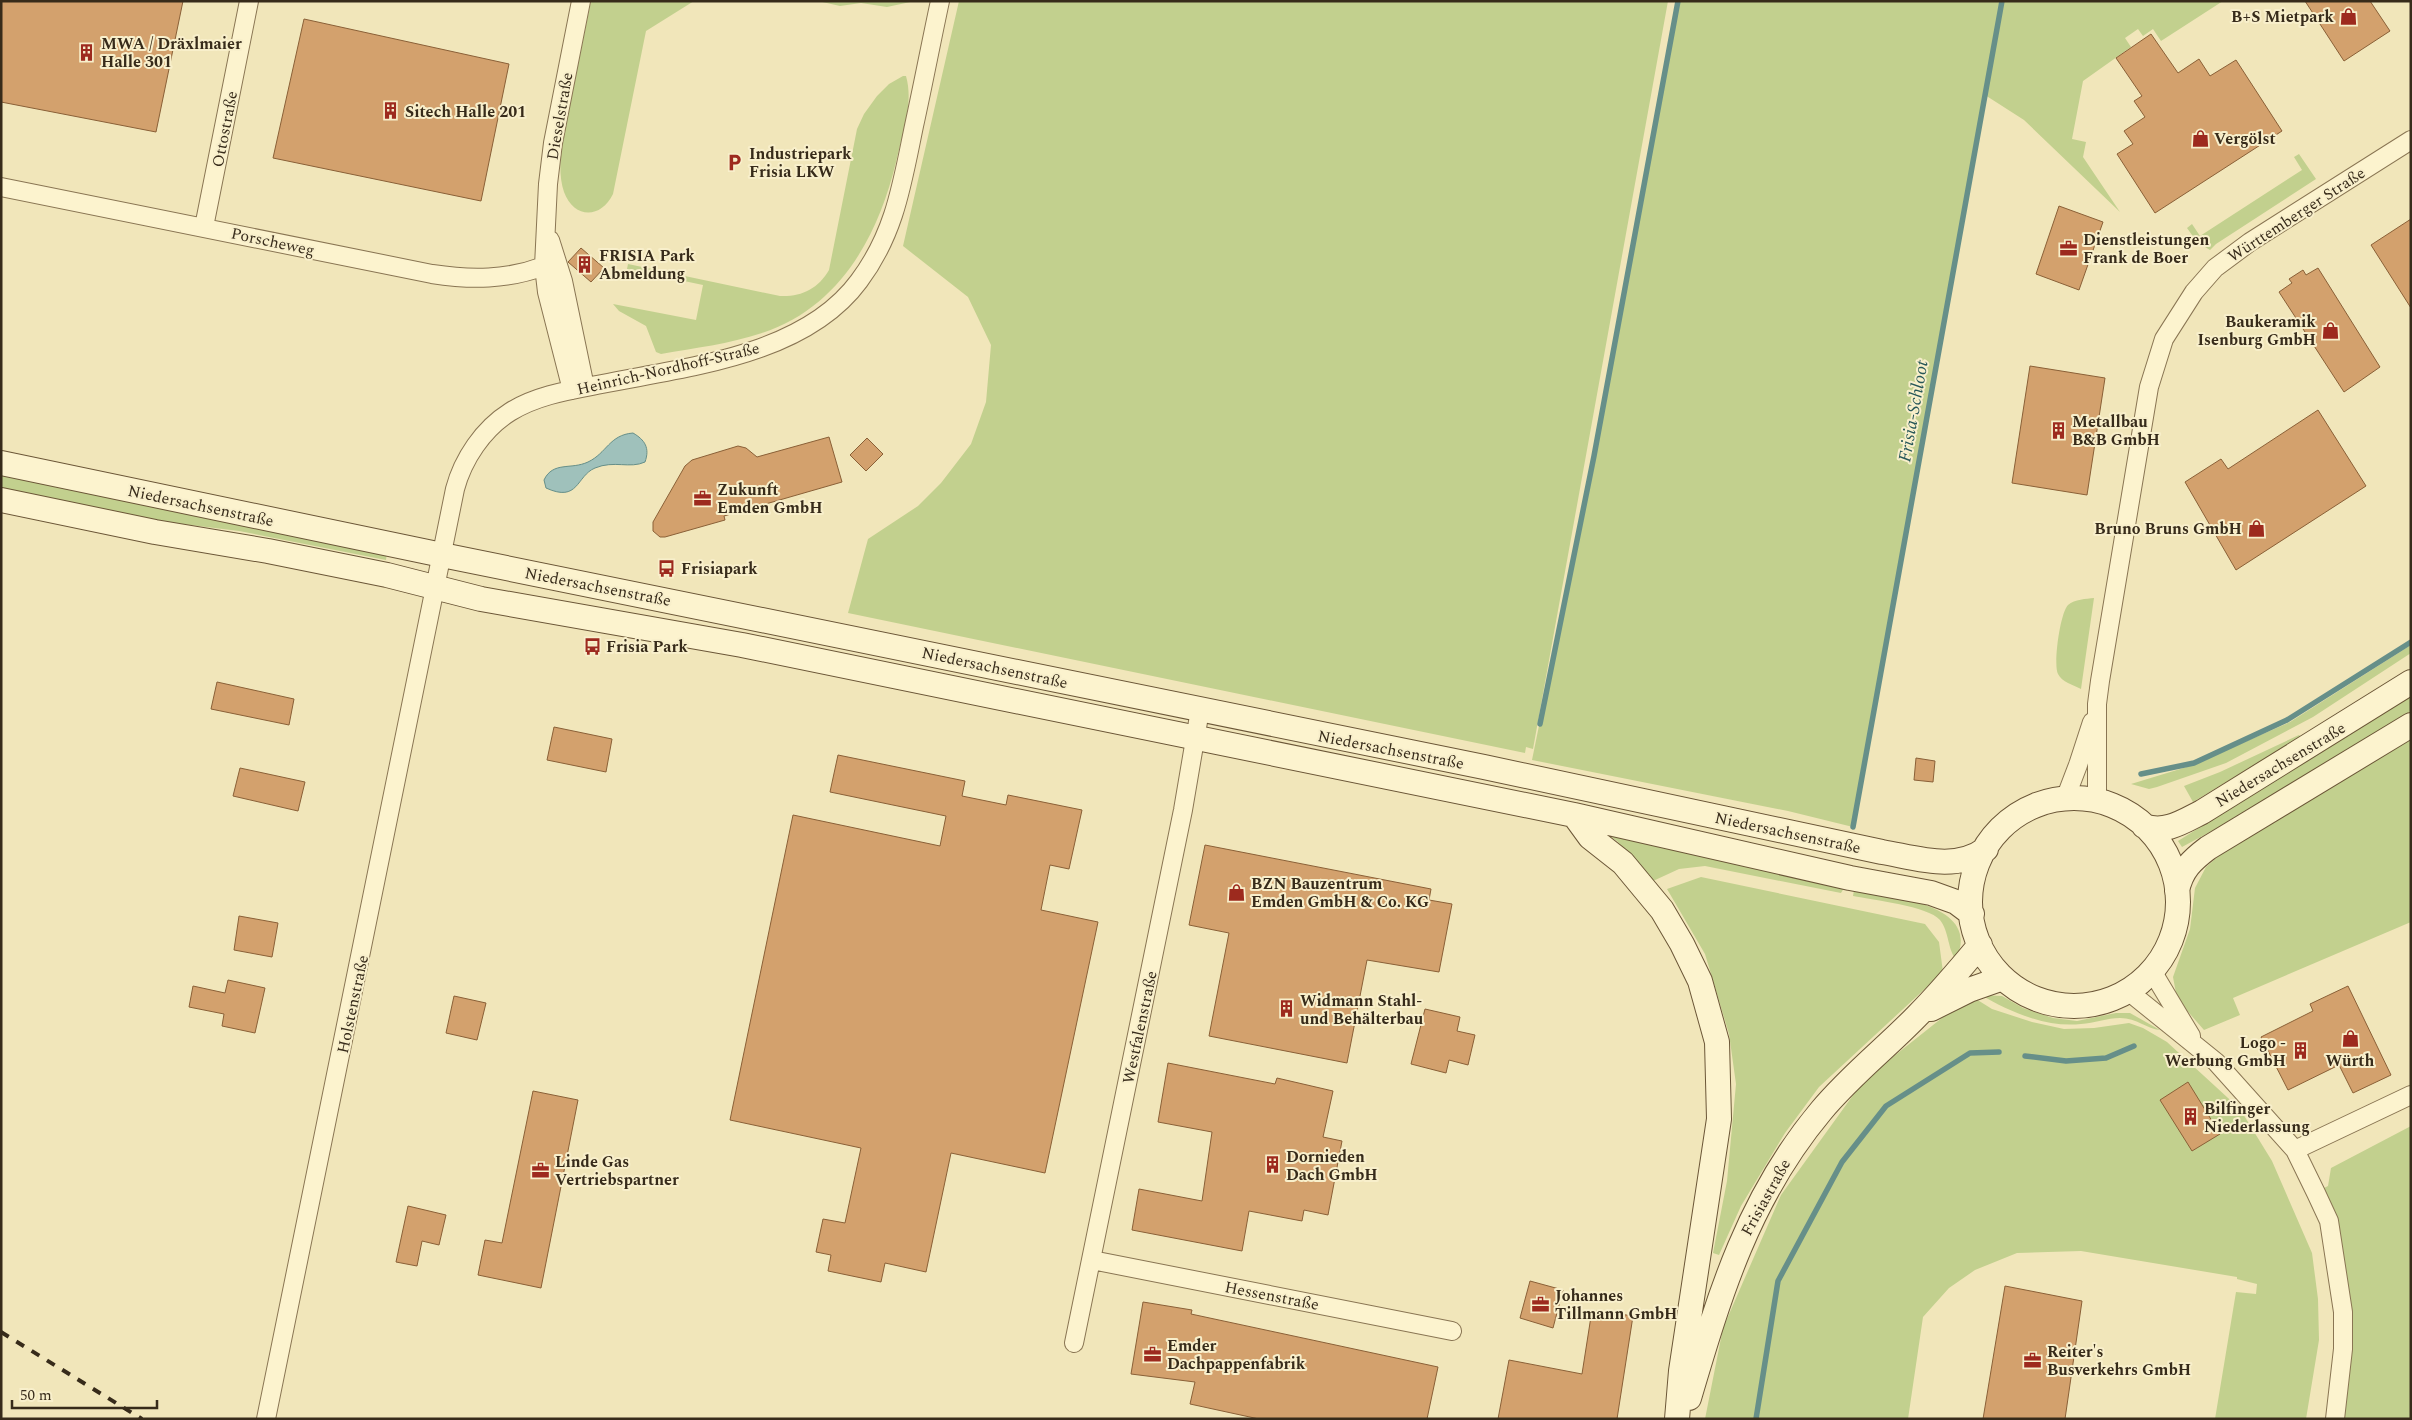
<svg xmlns="http://www.w3.org/2000/svg" width="2412" height="1420" font-family="Spectral,serif">
  <style>
    .green { fill: #c2d08e }
    .water { fill: #9fc1bb; stroke: #668f89 }
    .lines { fill: none; stroke-linecap: round; stroke-linejoin: round }
    .stream { stroke: #668f89; stroke-width: 5.5 }
    .building { fill: #d3a16d; stroke: #8a6037 }
    .street-casing { stroke: #897553; stroke-width: 20 }
    .secondary-casing { stroke: #6b5637; stroke-width: 26 }
    .street { stroke: #fcf3ce; stroke-width: 18 }
    .secondary { stroke: #fcf3ce; stroke-width: 24 }
    .rail { stroke: #372b1a; stroke-width: 4; stroke-dasharray: 9 9; stroke-linecap: butt }
    .labels { text-anchor: middle; stroke-width: 4; stroke-linejoin: round; paint-order: stroke }
    .poi-label { font-size: 16px; font-weight: bold; fill: #372b1a; stroke: #f8efcb; text-anchor: start }
    .street-label { font-size: 16px; fill: #372b1a; stroke: #f8efcb }
    .water-label { font-size: 18px; font-style: italic; fill: #275758; stroke: #f8efcb }
  </style>
  <rect width="100%" height="100%" fill="#f1e6ba"/>
  <path class="green" d="M 591,1 L 694,1 L 646,31 L 613,194 C 601,219 574,219 564,192 C 559,177 560,161 562,145 Z
    M 818,1 L 915,1 L 887,7 L 861,3 L 840,6 Z
    M 959,1 L 1668,1 L 1533,749 L 1526,747 L 1525,753 L 848,613 L 868,539 L 918,506 L 941,483 L 971,444 L 986,402 L 991,345 L 968,297 L 903,246 Z
    M 1678,1 L 2223,1 L 2161,41 L 2153,29 L 2143,36 L 2138,29 L 2125,38 L 2131,47 L 2083,81 L 2072,139 L 2086,142 L 2083,157 L 2120,212 L 2024,120 L 1985,95 L 1853,827 L 1788,811 L 1532,760 L 1594,456 Z
    M 903,76 L 906,76 C 914,104 902,135 896,162 C 878,237 839,308 762,333 C 729,344 695,348 661,354 L 656,352 L 646,326 L 619,311 L 613,304 L 696,320 L 703,285 L 627,269 L 628,264 L 780,296 C 801,297 818,289 829,270 L 857,129 L 864,114 L 877,96 L 889,84 Z
    M 2299,154 L 2316,179 L 2216,244 L 2210,250 L 2197,242 L 2187,228 L 2192,224 L 2200,236 L 2302,170 L 2294,157 Z
    M 1,472 L 387,552 L 386,560 L 239,531 L 134,518 L 1,490 Z
    M 2094,598 L 2081,689 C 2073,685 2062,682 2058,674 C 2053,665 2060,613 2068,605 C 2075,599 2086,599 2094,598 Z
    M 2411,645 L 2411,653 L 2313,717 L 2226,763 L 2157,787 L 2149,789 L 2131,784 L 2190,766 L 2290,722 Z
    M 2411,695 L 2411,711 L 2221,826 L 2182,847 L 2178,841 Z
    M 2299,735 L 2301,737 L 2193,802 L 2184,786 L 2220,772 Z
    M 2411,738 L 2411,922 L 2233,998 L 2240,1015 L 2204,1030 L 2183,1006 L 2176,993 L 2173,977 L 2190,929 L 2195,888 L 2206,867 L 2221,854 Z
    M 1602,831 L 1844,888 L 1841,893 L 1705,866 L 1679,869 L 1653,881 L 1617,841 Z
    M 1701,877 L 1925,924 L 1939,942 L 1943,972 L 1819,1087 L 1785,1133 L 1741,1206 L 1719,1255 L 1713,1253 L 1727,1181 L 1736,1084 L 1729,1034 L 1705,954 L 1667,889 Z
    M 1854,890 C 1889,897 1983,903 1956,959 C 1948,951 1949,931 1940,920 C 1928,906 1873,900 1853,896 Z
    M 1981,995 L 2002,996 L 2023,1008 L 2053,1018 L 2077,1021 L 2116,1013 L 2130,1013 L 2160,1030 C 2147,1029 2137,1018 2120,1018 C 2107,1018 2094,1023 2081,1024 C 2047,1028 2010,1012 1981,995 Z
    M 1967,998 L 1976,999 L 1992,1009 L 2032,1022 L 2064,1029 L 2094,1028 L 2129,1023 L 2143,1028 L 2167,1042 L 2240,1109 L 2272,1161 L 2312,1253 L 2318,1299 L 2319,1340 L 2306,1419 L 2215,1419 L 2236,1292 L 2256,1294 L 2257,1284 L 2237,1279 L 2237,1277 L 2081,1251 L 2017,1253 L 1975,1270 L 1949,1288 L 1923,1317 L 1908,1419 L 1705,1419 L 1723,1328 L 1781,1195 L 1864,1080 Z
    M 2411,1126 L 2411,1419 L 2340,1419 L 2352,1351 L 2348,1293 L 2322,1189 L 2328,1186 L 2331,1168 Z"/>
  <path class="water" d="M 633,433 C 645,440 650,448 645,462 C 630,469 614,460 595,468 C 576,476 579,503 546,488 L 544,480 C 553,461 571,470 588,462 C 607,453 609,435 633,433 Z"/>
  <g class="lines">
    <path class="stream" d="M 1540,724 L 1594,456 L 1678,1
      M 2141,774 L 2194,763 L 2287,720 L 2411,642
      M 1853,827 L 2002,1
      M 2025,1056 L 2066,1061 L 2106,1058 L 2134,1046
      M 1756,1419 L 1778,1281 L 1842,1162 L 1886,1106 L 1970,1053 L 1999,1052"/>
  </g>
  <path class="building" d="M 1,1 L 183,1 L 156,132 L 1,102 Z
    M 2305,1 L 2370,1 L 2390,31 L 2344,61 Z
    M 304,19 L 509,64 L 481,201 L 273,158 Z
    M 2151,34 L 2178,73 L 2199,59 L 2210,76 L 2236,60 L 2282,131 L 2155,213 L 2117,154 L 2133,144 L 2124,131 L 2145,117 L 2134,101 L 2142,96 L 2116,58 Z
    M 2059,206 L 2103,222 L 2079,290 L 2036,274 Z
    M 2411,219 L 2411,308 L 2371,245 Z
    M 581,248 L 604,268 L 591,282 L 568,262 Z
    M 2318,268 L 2380,367 L 2344,392 L 2279,292 L 2292,283 L 2289,279 L 2303,270 L 2306,275 Z
    M 2030,366 L 2105,378 L 2087,495 L 2012,483 Z
    M 2318,410 L 2366,486 L 2236,570 L 2185,482 L 2221,459 L 2228,469 Z
    M 829,437 L 842,482 L 724,516 L 725,520 L 665,537 L 660,537 L 653,531 L 653,522 L 685,466 L 692,460 L 738,446 L 746,448 L 757,457 Z
    M 867,438 L 883,454 L 866,471 L 850,455 Z
    M 217,682 L 294,699 L 289,725 L 211,709 Z
    M 554,727 L 612,739 L 606,772 L 547,760 Z
    M 838,755 L 965,781 L 962,796 L 1006,805 L 1008,795 L 1082,810 L 1069,869 L 1050,865 L 1041,910 L 1098,922 L 1045,1173 L 951,1153 L 926,1272 L 885,1263 L 881,1282 L 828,1271 L 831,1255 L 816,1252 L 823,1219 L 845,1223 L 861,1148 L 730,1120 L 793,815 L 940,846 L 946,816 L 830,792 Z
    M 1916,758 L 1935,761 L 1933,782 L 1914,780 Z
    M 240,768 L 305,782 L 298,811 L 233,796 Z
    M 1205,845 L 1431,889 L 1429,900 L 1452,904 L 1439,972 L 1367,960 L 1347,1063 L 1209,1036 L 1229,933 L 1189,925 Z
    M 239,916 L 278,923 L 272,957 L 234,950 Z
    M 228,980 L 265,988 L 255,1033 L 222,1026 L 224,1014 L 189,1007 L 193,986 L 225,993 Z
    M 2348,986 L 2391,1075 L 2353,1093 L 2339,1065 L 2288,1090 L 2261,1037 L 2313,1011 L 2310,1004 Z
    M 454,996 L 486,1003 L 477,1040 L 446,1033 Z
    M 1425,1009 L 1460,1017 L 1457,1031 L 1475,1035 L 1468,1065 L 1449,1060 L 1446,1073 L 1411,1064 Z
    M 1168,1063 L 1275,1084 L 1277,1078 L 1333,1091 L 1323,1137 L 1342,1141 L 1328,1215 L 1304,1210 L 1302,1221 L 1249,1211 L 1242,1251 L 1132,1230 L 1139,1189 L 1202,1201 L 1212,1132 L 1158,1122 Z
    M 2188,1082 L 2220,1134 L 2192,1151 L 2160,1100 Z
    M 533,1091 L 578,1100 L 541,1288 L 478,1275 L 485,1240 L 502,1243 Z
    M 408,1206 L 446,1215 L 439,1245 L 422,1241 L 417,1266 L 396,1262 Z
    M 1530,1281 L 1563,1290 L 1553,1328 L 1520,1318 Z
    M 2005,1286 L 2082,1301 L 2065,1419 L 1983,1419 Z
    M 1143,1302 L 1192,1310 L 1191,1314 L 1438,1367 L 1427,1419 L 1259,1419 L 1190,1404 L 1195,1382 L 1131,1374 Z
    M 1592,1310 L 1633,1316 L 1617,1419 L 1498,1419 L 1509,1360 L 1582,1374 Z"/>
  <g class="lines">
    <defs>
      <path id="street" d="M 1,187 L 432,274 C 471,280 507,280 544,266
        M 204,227 L 249,1
        M 550,240 L 563,281 L 585,387
        M 572,390 L 547,292 L 544,266 L 548,184 L 553,143 L 581,1
        M 2065,799 L 2078,765 L 2092,722
        M 2097,801 L 2097,704 L 2100,681 L 2149,387 L 2164,339 L 2194,292 L 2215,268 L 2250,242 L 2411,140
        M 2152,971 L 2191,1036
        M 2128,991 L 2216,1062 L 2295,1150 L 2316,1193 L 2329,1221 L 2343,1312 L 2343,1349 L 2335,1419
        M 2295,1150 L 2411,1095
        M 1092,1260 L 1452,1331
        M 1074,1343 L 1183,810 L 1200,710
        M 266,1419 L 455,489 C 463,459 483,429 510,412 C 537,395 571,390 602,384 C 686,367 804,356 859,281 C 895,233 902,184 914,126 C 923,85 931,43 940,1"/>
      <path id="secondary" d="M 1,463 L 442,555 L 1484,767 L 1882,852 C 1917,858 1955,872 1986,849
        M 1,500 L 155,532 L 268,551 L 387,575 L 481,599 L 742,645 L 1574,815 L 1850,878 L 1931,893 L 1956,902 L 1972,914
        M1970 902a104 104 0 1 1 208 0a104 104 0 1 1-208 0Z
        M 1574,815 L 1590,837 L 1623,863 L 1662,910 L 1682,944 L 1700,981 L 1717,1042 L 1719,1119 L 1681,1371 L 1677,1419
        M 2144,826 C 2165,834 2184,821 2202,812 L 2411,682
        M 2177,891 C 2181,870 2192,860 2208,848 L 2411,725
        M 1931,1009 L 1969,990 L 2003,978
        M 1689,1398 C 1720,1293 1749,1197 1821,1111 C 1850,1076 1886,1048 1917,1016 C 1940,993 1960,969 1980,945"/>
    </defs>
    <use href="#street" class="street-casing"/>
    <use href="#secondary" class="secondary-casing"/>
    <use href="#street" class="street"/>
    <use href="#secondary" class="secondary"/>
    <path class="rail" d="M 1,1332 L 142,1419"/>
  </g>
  <defs>
    <symbol id="shop-bare" viewBox="-9 -9 18 18"><path d="M-5-2.5h2.3a2.7 3.5 0 0 1 5.4 0H5L5.5 6h-11ZM-1.5-2.5h3a1.5 2.3 0 0 0-3 0Z" fill="#9d2a1e" stroke="#f8efcb" stroke-width="2.5" paint-order="stroke"/></symbol>
    <symbol id="building-bare" viewBox="-9 -9 18 18"><path d="M-4-6H4V6H1V3H-1V6H-4ZM-2.5-4.3h1.7v1.8h-1.7ZM.8-4.3h1.7v1.8H.8ZM-2.5-1h1.7V.8h-1.7ZM.8-1h1.7V.8H.8Z" fill="#9d2a1e" stroke="#f8efcb" stroke-width="2.5" paint-order="stroke"/></symbol>
    <symbol id="parking-bare" viewBox="-9 -9 18 18"><path d="M-3.5-5.5H1a3.5 3.5 0 0 1 0 7H-1V5.5H-3.5ZM-1-3.4V-.6H.8a1.4 1.4 0 0 0 0-2.8Z" fill="#9d2a1e" stroke="#f8efcb" stroke-width="2.5" paint-order="stroke"/></symbol>
    <symbol id="office-bare" viewBox="-9 -9 18 18"><path d="M-6-3h4V-5.5h4V-3h4V5H-6ZM-1-4.5V-3h2v-1.5ZM-6 0V1H6V0Z" fill="#9d2a1e" stroke="#f8efcb" stroke-width="2.5" paint-order="stroke"/></symbol>
    <symbol id="bus-bare" viewBox="-9 -9 18 18"><path d="M-5-6H5V4H4V6H2V4H-2V6H-4V4H-5ZM-3.5-4V0h7V-4ZM-3.5 1.2v1.5H-2V1.2ZM2 1.2v1.5H3.5V1.2Z" fill="#9d2a1e" stroke="#f8efcb" stroke-width="2.5" paint-order="stroke"/></symbol>
  </defs>
  <g fill-rule="evenodd">
    <use href="#shop-bare" x="2336" y="4" width="25" height="25"/>
    <use href="#building-bare" x="74" y="40" width="25" height="25"/>
    <use href="#building-bare" x="378" y="98" width="25" height="25"/>
    <use href="#shop-bare" x="2188" y="126" width="25" height="25"/>
    <use href="#parking-bare" x="722" y="150" width="25" height="25"/>
    <use href="#office-bare" x="2056" y="236" width="25" height="25"/>
    <use href="#building-bare" x="572" y="252" width="25" height="25"/>
    <use href="#shop-bare" x="2318" y="318" width="25" height="25"/>
    <use href="#building-bare" x="2046" y="418" width="25" height="25"/>
    <use href="#office-bare" x="690" y="486" width="25" height="25"/>
    <use href="#shop-bare" x="2244" y="516" width="25" height="25"/>
    <use href="#bus-bare" x="654" y="556" width="25" height="25"/>
    <use href="#bus-bare" x="580" y="634" width="25" height="25"/>
    <use href="#shop-bare" x="1224" y="880" width="25" height="25"/>
    <use href="#building-bare" x="1274" y="996" width="25" height="25"/>
    <use href="#shop-bare" x="2338" y="1026" width="25" height="25"/>
    <use href="#building-bare" x="2288" y="1038" width="25" height="25"/>
    <use href="#building-bare" x="2178" y="1104" width="25" height="25"/>
    <use href="#building-bare" x="1260" y="1152" width="25" height="25"/>
    <use href="#office-bare" x="528" y="1158" width="25" height="25"/>
    <use href="#office-bare" x="1528" y="1292" width="25" height="25"/>
    <use href="#office-bare" x="1140" y="1342" width="25" height="25"/>
    <use href="#office-bare" x="2020" y="1348" width="25" height="25"/>
  </g>
  <g class="labels">
    <g class="poi-label">
      <text x="2334" y="22" text-anchor="end">B+S Mietpark</text>
      <text x="101" y="49">MWA / Dräxlmaier<tspan x="101" dy="18">Halle 301</tspan></text>
      <text x="405" y="117">Sitech Halle 201</text>
      <text x="2214" y="144">Vergölst</text>
      <text x="749" y="159">Industriepark<tspan x="749" dy="18">Frisia LKW</tspan></text>
      <text x="2083" y="245">Dienstleistungen<tspan x="2083" dy="18">Frank de Boer</tspan></text>
      <text x="599" y="261">FRISIA Park<tspan x="599" dy="18">Abmeldung</tspan></text>
      <text x="2316" y="327" text-anchor="end">Baukeramik<tspan x="2316" dy="18">Isenburg GmbH</tspan></text>
      <text x="2072" y="427">Metallbau<tspan x="2072" dy="18">B&amp;B GmbH</tspan></text>
      <text x="717" y="495">Zukunft<tspan x="717" dy="18">Emden GmbH</tspan></text>
      <text x="2242" y="534" text-anchor="end">Bruno Bruns GmbH</text>
      <text x="681" y="574">Frisiapark</text>
      <text x="606" y="652">Frisia Park</text>
      <text x="1251" y="889">BZN Bauzentrum<tspan x="1251" dy="18">Emden GmbH &amp; Co. KG</tspan></text>
      <text x="1300" y="1006">Widmann Stahl-<tspan x="1300" dy="18">und Behälterbau</tspan></text>
      <text x="2286" y="1048" text-anchor="end">Logo -<tspan x="2286" dy="18">Werbung GmbH</tspan></text>
      <text x="2350" y="1066" text-anchor="middle">Würth</text>
      <text x="2204" y="1114">Bilfinger<tspan x="2204" dy="18">Niederlassung</tspan></text>
      <text x="1286" y="1162">Dornieden<tspan x="1286" dy="18">Dach GmbH</tspan></text>
      <text x="555" y="1167">Linde Gas<tspan x="555" dy="18">Vertriebspartner</tspan></text>
      <text x="1555" y="1301">Johannes<tspan x="1555" dy="18">Tillmann GmbH</tspan></text>
      <text x="1167" y="1351">Emder<tspan x="1167" dy="18">Dachpappenfabrik</tspan></text>
      <text x="2047" y="1357">Reiter's<tspan x="2047" dy="18">Busverkehrs GmbH</tspan></text>
    </g>
    <g class="street-label">
      <text transform="translate(559 116) rotate(-80)" y="6">Dieselstraße</text>
      <text transform="translate(224 129) rotate(-79)" y="6">Ottostraße</text>
      <text transform="translate(2296 214) rotate(-33)" y="6">Württemberger Straße</text>
      <text transform="translate(273 241) rotate(12)" y="6">Porscheweg</text>
      <text transform="translate(668 368) rotate(-13)" y="6">Heinrich-Nordhoff-Straße</text>
      <text transform="translate(201 505) rotate(12)" y="6">Niedersachsenstraße</text>
      <text transform="translate(598 586) rotate(11)" y="6">Niedersachsenstraße</text>
      <text transform="translate(995 667) rotate(12)" y="6">Niedersachsenstraße</text>
      <text transform="translate(1391 749) rotate(11)" y="6">Niedersachsenstraße</text>
      <text transform="translate(2280 764) rotate(-31)" y="6">Niedersachsenstraße</text>
      <text transform="translate(1788 832) rotate(12)" y="6">Niedersachsenstraße</text>
      <text transform="translate(352 1004) rotate(-78)" y="6">Holstenstraße</text>
      <text transform="translate(1139 1027) rotate(-78)" y="6">Westfalenstraße</text>
      <text transform="translate(1765 1197) rotate(-61)" y="6">Frisiastraße</text>
      <text transform="translate(1272 1295) rotate(11)" y="6">Hessenstraße</text>
    </g>
    <g class="water-label">
      <text transform="translate(1913 411) rotate(-80)" y="6">Frisia-Schloot</text>
    </g>
  </g>
  <rect width="2412" height="1420" fill="none" stroke="#372b1a" stroke-width="5"/>
  <path d="M12 1400v8h145v-8" fill="none" stroke="#372b1a" stroke-width="2.5"/>
  <text x="20" y="1400" font-size="15" fill="#372b1a" stroke="#f8efcb" stroke-width="4" paint-order="stroke">50 m</text>
</svg>
